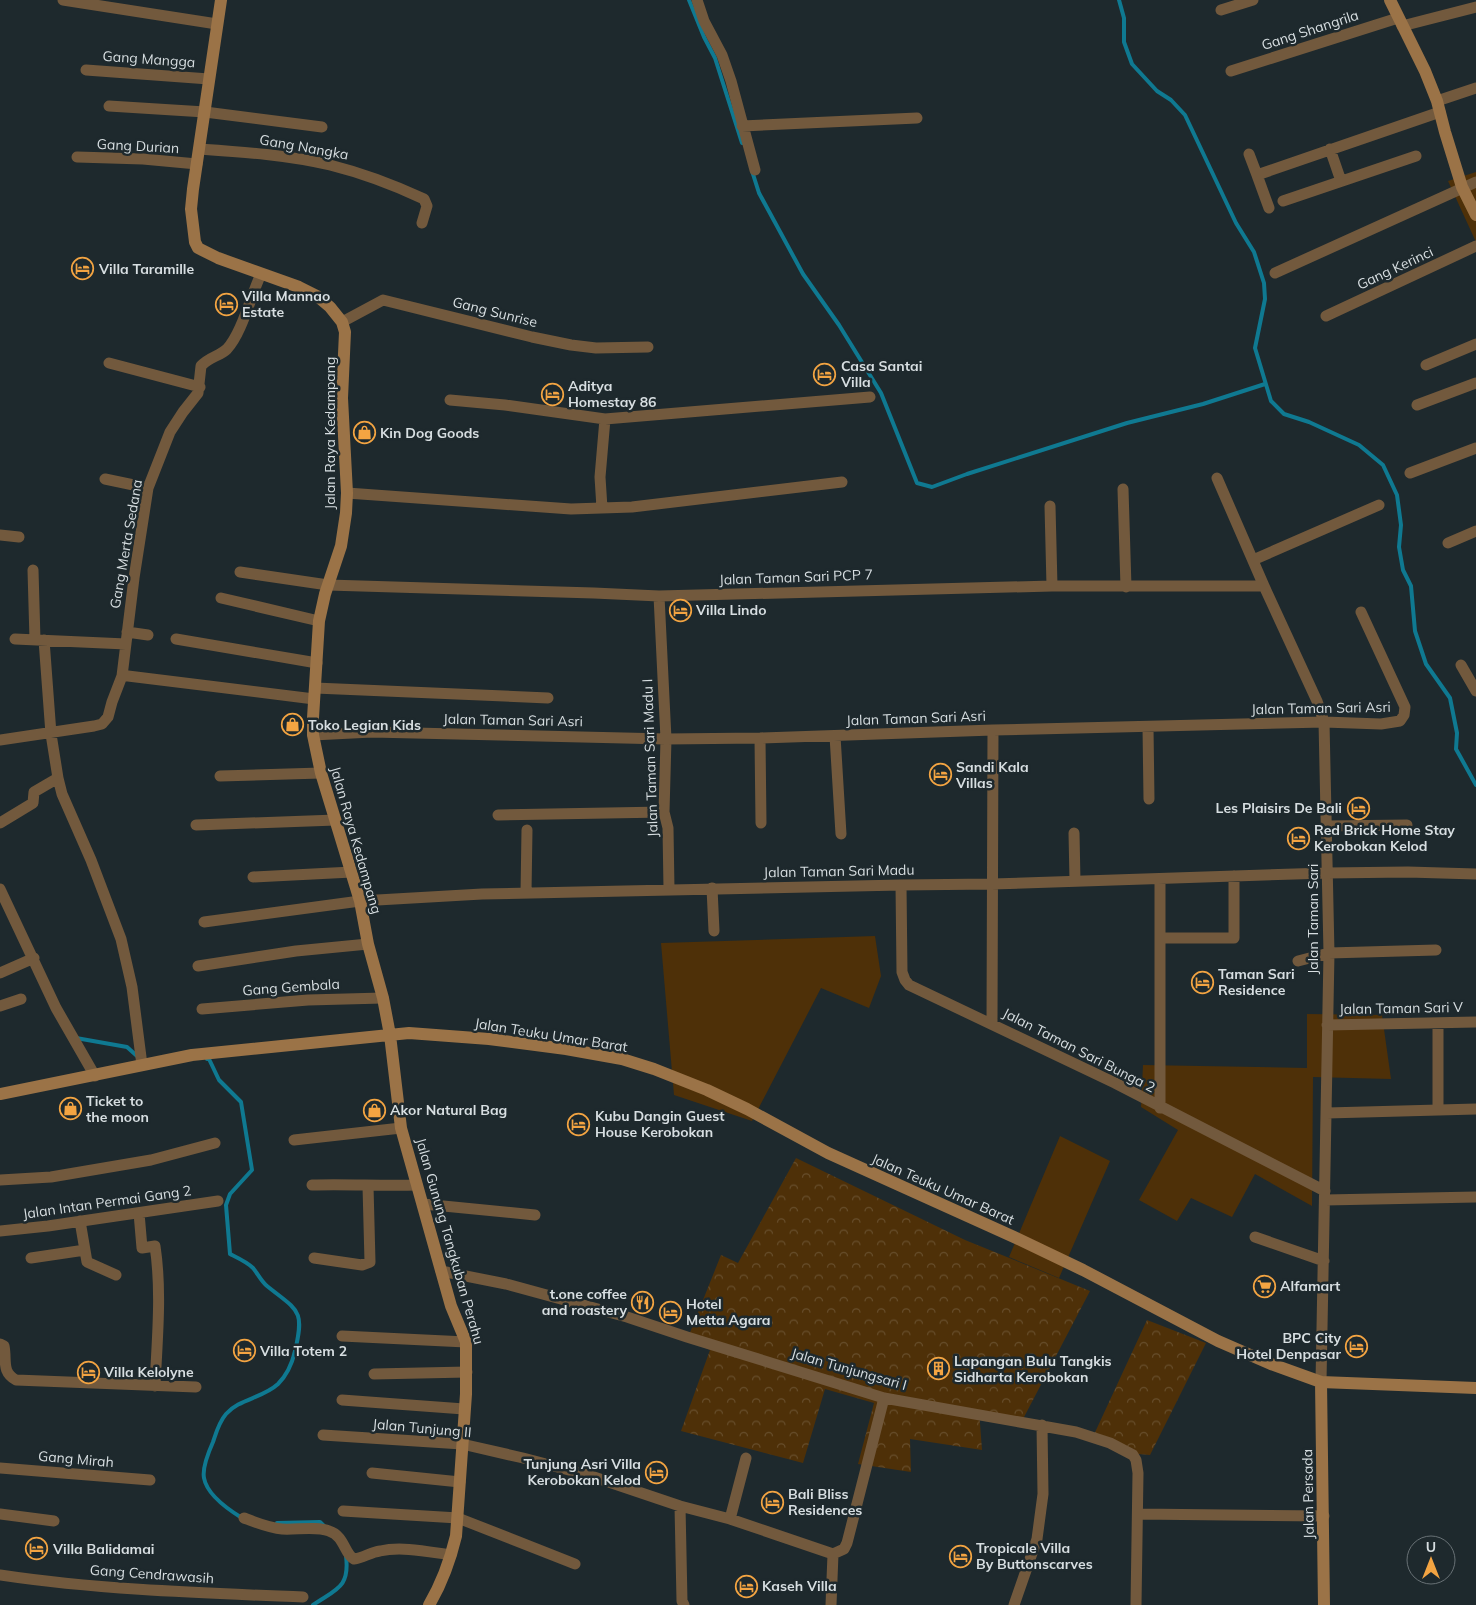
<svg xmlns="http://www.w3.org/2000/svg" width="1476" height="1605" font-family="Mulish,sans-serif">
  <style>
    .green { fill: #4e3008 }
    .forest { fill: url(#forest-crowns) }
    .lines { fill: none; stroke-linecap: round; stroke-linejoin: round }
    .stream { stroke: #0f7991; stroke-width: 4 }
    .street { stroke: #72593d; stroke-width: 11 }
    .secondary { stroke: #9b7347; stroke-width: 12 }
    .labels { text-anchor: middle; stroke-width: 5; stroke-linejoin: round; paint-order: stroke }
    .street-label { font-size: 14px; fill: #d7dee1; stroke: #1e292d }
    .poi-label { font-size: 14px; font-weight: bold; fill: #d7dee1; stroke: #1e292d; text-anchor: start }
  </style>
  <defs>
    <pattern id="forest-crowns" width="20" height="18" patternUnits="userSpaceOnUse" patternTransform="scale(1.25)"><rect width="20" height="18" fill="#4e3008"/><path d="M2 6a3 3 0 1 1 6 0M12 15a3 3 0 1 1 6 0" fill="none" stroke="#674e2c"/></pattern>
  </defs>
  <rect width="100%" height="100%" fill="#1e292d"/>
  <path class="green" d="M 1476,172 L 1476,242 L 1448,181 Z
    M 875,936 L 881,976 L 869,1008 L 821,988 L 752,1121 L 674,1095 L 661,943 Z
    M 1307,1014 L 1382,1015 L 1391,1079 L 1313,1077 L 1312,1206 L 1255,1174 L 1232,1217 L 1191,1198 L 1177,1221 L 1139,1200 L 1178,1130 L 1141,1107 L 1143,1065 L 1307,1068 Z
    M 1060,1136 L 1110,1161 L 1059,1278 L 1009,1257 Z"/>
  <path class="forest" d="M 796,1158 L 965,1240 L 1090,1291 L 1023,1419 L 979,1410 L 982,1450 L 910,1439 L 911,1472 L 858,1464 L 874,1403 L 825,1389 L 803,1463 L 681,1431 L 710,1350 L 687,1340 L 721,1255 L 738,1263 Z
    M 1147,1320 L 1206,1343 L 1150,1455 L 1126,1453 L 1091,1441 Z"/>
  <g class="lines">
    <path class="stream" d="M 689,0 L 704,37 L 715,58 L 742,143
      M 1119,0 L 1124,18 L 1124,42 L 1132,64 L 1157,91 L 1171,100 L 1185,115 L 1236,223 L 1254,252 L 1264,283 L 1265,299 L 1255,348 L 1271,401 L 1284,414 L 1309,422 L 1359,445 L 1383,465 L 1397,495 L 1401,525 L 1399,547 L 1403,570 L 1411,586 L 1415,631 L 1426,664 L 1450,698 L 1457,733 L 1456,749 L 1476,785
      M 752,171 L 759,193 L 803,274 L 839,325 L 881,393 L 917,483 L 932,487 L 967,474 L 1127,423 L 1203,404 L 1265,384
      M 76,1038 L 127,1047 L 137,1056
      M 207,1059 L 209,1059 L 219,1080 L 241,1102 L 252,1170 L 230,1194 L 226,1205 L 230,1254 C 238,1258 247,1262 253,1268 C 258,1274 261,1281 267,1286 C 298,1311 305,1309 295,1351 C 292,1364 288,1374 278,1384 C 263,1398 239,1399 226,1414 C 219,1422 216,1433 213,1442 C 209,1451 202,1468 204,1478 C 207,1495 229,1510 242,1518
      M 277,1523 L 320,1522 L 324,1526
      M 313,1605 C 336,1589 350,1588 346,1556"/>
    <path class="street" d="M 63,0 L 217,24
      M 697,0 L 704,21 L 722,55 L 731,81 L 755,170
      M 1221,10 L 1253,0
      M 1402,26 L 1476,7
      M 86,70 L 209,79
      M 1231,71 L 1398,18
      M 1437,101 L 1476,88
      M 109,106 L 205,112 L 322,127
      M 742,126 L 917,118
      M 200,149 C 243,152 288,155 330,165 C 362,173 394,185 424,199 L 427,206 L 422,223
      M 1330,149 L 1341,181
      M 1249,154 L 1257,175
      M 77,157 L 143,159 L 197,164
      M 1283,201 L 1416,156
      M 1269,208 L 1257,175 L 1440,112
      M 1275,273 L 1476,182
      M 1326,316 L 1476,246
      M 342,322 L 383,300 L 532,337 L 571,345 L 596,348 L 648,347
      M 109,363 L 200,387
      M 1426,365 L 1476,344
      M 450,400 L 505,405 L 605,419 L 870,397
      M 1417,405 L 1476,383
      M 1410,473 L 1476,448
      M 1217,478 L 1264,586 L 1317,701 L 1324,722 L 1329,953 L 1321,1382
      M 105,479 L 148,488
      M 1123,489 L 1126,587
      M 347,493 L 571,509 L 632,507 L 842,482
      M 1050,506 L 1052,586
      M 602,508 L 600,477 L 605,419
      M 0,535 L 19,537
      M 1448,543 L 1476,531
      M 1253,560 L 1379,505
      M 33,570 L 35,640
      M 240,572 L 328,585 L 594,593 L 659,596 L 1052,586 L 1264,586
      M 659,596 L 666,739 L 664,812 L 668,828 L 669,889
      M 221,598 L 319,621
      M 127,632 L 148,635
      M 15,639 L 126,644
      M 176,639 L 317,663
      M 44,640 L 51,734 L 58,778 L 62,794 L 91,860 L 121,939 L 132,987 L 142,1065
      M 1461,665 L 1476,691
      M 128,676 L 314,699
      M 315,688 L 548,698
      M 1148,727 L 1149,799
      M 313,735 L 372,732 L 666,739 L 760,738 L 993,730 L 1324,722 L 1381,724 L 1400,721 L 1404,715 L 1405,707 L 1361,612
      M 835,736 L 841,834
      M 760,738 L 761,823
      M 0,740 L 94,726 L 102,724 L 108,717 L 112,702 L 122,676 L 134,578 L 148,488 L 170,432 L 183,412 L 198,393 L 201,366 C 209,357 220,356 227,349 C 242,333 251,295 261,274
      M 220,776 L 321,773
      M 498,815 L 664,812
      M 0,823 L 33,803 L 34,792 L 58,778
      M 196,825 L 336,820
      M 1327,826 L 1407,825
      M 1074,833 L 1075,881
      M 253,877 L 352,872
      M 1160,879 L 1160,1108
      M 901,885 L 902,972 L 905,980 L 909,985 L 1115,1083 L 1325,1191
      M 712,888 L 714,931
      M 0,889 L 56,1008 L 95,1076
      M 526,893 L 527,830
      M 204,922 L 360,901 L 482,894 L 901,885 L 992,884 L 1327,873 L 1408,872 L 1476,874
      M 1160,938 L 1234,938 L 1234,876
      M 1298,961 L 1329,953 L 1436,950
      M 198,966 L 296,951 L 368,944
      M 0,973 L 34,958
      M 0,1006 L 21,999
      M 202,1009 L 308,1000 L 383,998
      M 992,1023 L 993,730
      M 1327,1025 L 1476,1022
      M 1438,1110 L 1438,1023
      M 1327,1113 L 1476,1109
      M 294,1140 L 401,1128
      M 0,1180 L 51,1177 L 151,1160 L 215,1143
      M 312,1185 C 347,1184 382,1186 417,1185
      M 1325,1200 L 1476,1197
      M 423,1204 L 535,1215
      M 139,1213 L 142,1248 L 155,1246 C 162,1292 157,1340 155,1386
      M 80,1221 L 87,1262 L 116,1275
      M 0,1231 L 48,1226 L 218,1201
      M 1255,1237 L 1324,1261
      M 31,1258 L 85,1250
      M 314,1258 L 362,1265 L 370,1262 L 368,1186
      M 441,1271 L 506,1284 L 627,1317 L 687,1337 L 884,1398 L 1076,1432 L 1110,1443 L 1133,1455 L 1136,1460 L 1138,1473 L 1136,1605
      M 342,1336 L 466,1342
      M 0,1344 L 4,1346 C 7,1360 1,1372 16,1380 L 196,1387
      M 374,1374 L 467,1372
      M 342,1400 L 464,1409
      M 323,1435 L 462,1444 L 523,1458 L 588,1475 L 680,1506 L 730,1519 L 833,1554
      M 0,1468 L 150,1480
      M 372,1473 L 460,1482
      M 680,1506 L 682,1601 L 684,1605
      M 343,1511 L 458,1518 L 575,1564
      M 0,1514 L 54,1521
      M 1138,1514 L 1324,1516
      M 244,1518 C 257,1523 269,1528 282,1529 C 296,1530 317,1526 329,1531 C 345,1536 344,1554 354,1559 C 363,1558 371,1552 380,1551 C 402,1546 429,1552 451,1555
      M 730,1519 L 746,1458
      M 0,1575 C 100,1590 202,1593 303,1597
      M 831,1605 L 833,1554 L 844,1549 L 847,1543 L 884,1398
      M 1014,1605 L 1037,1539 L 1043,1494 L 1042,1425"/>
    <path class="secondary" d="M 221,0 L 193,189 L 191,209 L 195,242 L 198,248 L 218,258 L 299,287 L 317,296 L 330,307 L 342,322 L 345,332 L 342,398 L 347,493 L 346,513 L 341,546 L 325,594 L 319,621 L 313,718 L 313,735 L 321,773 L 360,901 L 368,944 L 383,998 L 390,1035 L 401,1128 L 451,1306 L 466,1342 L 466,1394 L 456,1536 C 450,1561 442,1583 429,1605
      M 1390,0 L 1425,71 L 1437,101 L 1445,132 L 1462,187 L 1476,215
      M 0,1094 L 192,1055 L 409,1033 L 489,1039 L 566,1049 L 622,1059 L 654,1069 L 707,1090 L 747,1109 L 828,1153 L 1014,1237 L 1083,1270 L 1218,1341 L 1271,1364 L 1321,1382 L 1476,1388
      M 1321,1382 L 1324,1605"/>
  </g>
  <defs>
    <symbol id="hotel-ring" viewBox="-11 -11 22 22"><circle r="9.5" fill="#1e292d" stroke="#f3a442" stroke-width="1.5"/><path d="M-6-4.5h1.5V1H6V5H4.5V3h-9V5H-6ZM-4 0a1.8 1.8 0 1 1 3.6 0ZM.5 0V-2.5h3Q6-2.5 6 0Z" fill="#f3a442"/></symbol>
    <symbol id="shop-ring" viewBox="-11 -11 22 22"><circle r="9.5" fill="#1e292d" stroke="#f3a442" stroke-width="1.5"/><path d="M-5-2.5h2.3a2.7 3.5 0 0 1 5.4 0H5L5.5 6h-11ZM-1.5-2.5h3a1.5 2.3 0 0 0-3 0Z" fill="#f3a442"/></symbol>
    <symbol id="supermarket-ring" viewBox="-11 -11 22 22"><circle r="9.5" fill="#1e292d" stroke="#f3a442" stroke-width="1.5"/><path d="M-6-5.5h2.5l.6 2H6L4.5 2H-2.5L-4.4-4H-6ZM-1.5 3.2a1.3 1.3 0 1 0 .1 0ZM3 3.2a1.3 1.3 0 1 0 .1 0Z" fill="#f3a442"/></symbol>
    <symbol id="restaurant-ring" viewBox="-11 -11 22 22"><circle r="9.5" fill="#1e292d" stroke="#f3a442" stroke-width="1.5"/><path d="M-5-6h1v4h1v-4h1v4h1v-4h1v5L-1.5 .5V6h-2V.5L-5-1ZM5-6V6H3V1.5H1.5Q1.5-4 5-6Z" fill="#f3a442"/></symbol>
    <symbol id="building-ring" viewBox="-11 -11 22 22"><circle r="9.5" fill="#1e292d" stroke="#f3a442" stroke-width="1.5"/><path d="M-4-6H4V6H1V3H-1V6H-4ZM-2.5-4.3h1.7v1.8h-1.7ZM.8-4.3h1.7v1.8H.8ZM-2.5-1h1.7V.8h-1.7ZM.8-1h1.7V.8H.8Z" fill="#f3a442"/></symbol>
  </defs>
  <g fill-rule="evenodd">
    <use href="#hotel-ring" x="70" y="256" width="25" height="25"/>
    <use href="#hotel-ring" x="214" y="292" width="25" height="25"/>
    <use href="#hotel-ring" x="812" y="362" width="25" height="25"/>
    <use href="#hotel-ring" x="540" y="382" width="25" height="25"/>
    <use href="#shop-ring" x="352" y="420" width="25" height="25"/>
    <use href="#hotel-ring" x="668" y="598" width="25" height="25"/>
    <use href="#shop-ring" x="280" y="712" width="25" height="25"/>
    <use href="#hotel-ring" x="928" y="762" width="25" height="25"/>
    <use href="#hotel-ring" x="1346" y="796" width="25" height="25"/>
    <use href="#hotel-ring" x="1286" y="826" width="25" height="25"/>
    <use href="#hotel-ring" x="1190" y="970" width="25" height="25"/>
    <use href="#shop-ring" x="58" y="1096" width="25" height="25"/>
    <use href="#shop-ring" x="362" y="1098" width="25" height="25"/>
    <use href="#hotel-ring" x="566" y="1112" width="25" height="25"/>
    <use href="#supermarket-ring" x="1252" y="1274" width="25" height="25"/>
    <use href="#restaurant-ring" x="630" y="1290" width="25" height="25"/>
    <use href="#hotel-ring" x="658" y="1300" width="25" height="25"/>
    <use href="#hotel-ring" x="1344" y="1334" width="25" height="25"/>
    <use href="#hotel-ring" x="232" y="1338" width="25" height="25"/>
    <use href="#building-ring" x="926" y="1356" width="25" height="25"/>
    <use href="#hotel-ring" x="76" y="1360" width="25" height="25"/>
    <use href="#hotel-ring" x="644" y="1460" width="25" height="25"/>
    <use href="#hotel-ring" x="760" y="1490" width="25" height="25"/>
    <use href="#hotel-ring" x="24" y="1536" width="25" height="25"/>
    <use href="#hotel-ring" x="948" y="1544" width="25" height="25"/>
    <use href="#hotel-ring" x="734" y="1574" width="25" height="25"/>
  </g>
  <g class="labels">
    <g class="street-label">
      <text transform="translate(1310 30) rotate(-18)" y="5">Gang Shangrila</text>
      <text transform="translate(149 59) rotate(4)" y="5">Gang Mangga</text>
      <text transform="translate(138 146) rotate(3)" y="5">Gang Durian</text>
      <text transform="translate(304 147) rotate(10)" y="5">Gang Nangka</text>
      <text transform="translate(1395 268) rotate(-25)" y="5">Gang Kerinci</text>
      <text transform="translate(495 312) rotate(14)" y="5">Gang Sunrise</text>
      <text transform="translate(330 433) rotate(-90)" y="5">Jalan Raya Kedampang</text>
      <text transform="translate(126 544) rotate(-80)" y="5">Gang Merta Sedana</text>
      <text transform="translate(796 577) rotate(-2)" y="5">Jalan Taman Sari PCP 7</text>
      <text transform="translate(1321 708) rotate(-1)" y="5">Jalan Taman Sari Asri</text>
      <text transform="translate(916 718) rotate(-2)" y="5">Jalan Taman Sari Asri</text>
      <text transform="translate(513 720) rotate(1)" y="5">Jalan Taman Sari Asri</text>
      <text transform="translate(650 758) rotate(-92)" y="5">Jalan Taman Sari Madu I</text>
      <text transform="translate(356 840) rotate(74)" y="5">Jalan Raya Kedampang</text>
      <text transform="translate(839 871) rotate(-1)" y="5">Jalan Taman Sari Madu</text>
      <text transform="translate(1313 919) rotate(-90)" y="5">Jalan Taman Sari</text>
      <text transform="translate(291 987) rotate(-4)" y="5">Gang Gembala</text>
      <text transform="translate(1401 1008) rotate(-1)" y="5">Jalan Taman Sari V</text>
      <text transform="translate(551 1035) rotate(9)" y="5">Jalan Teuku Umar Barat</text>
      <text transform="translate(1079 1050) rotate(27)" y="5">Jalan Taman Sari Bunga 2</text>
      <text transform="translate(943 1189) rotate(24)" y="5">Jalan Teuku Umar Barat</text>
      <text transform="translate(107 1202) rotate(-8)" y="5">Jalan Intan Permai Gang 2</text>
      <text transform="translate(450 1241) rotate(74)" y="5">Jalan Gunung Tangkuban Perahu</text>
      <text transform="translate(849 1369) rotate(16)" y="5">Jalan Tunjungsari I</text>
      <text transform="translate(422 1428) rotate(5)" y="5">Jalan Tunjung II</text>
      <text transform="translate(76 1459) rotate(5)" y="5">Gang Mirah</text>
      <text transform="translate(1308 1494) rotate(-91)" y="5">Jalan Persada</text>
      <text transform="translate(152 1574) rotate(4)" y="5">Gang Cendrawasih</text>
    </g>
    <g class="poi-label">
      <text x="99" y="274">Villa Taramille</text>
      <text x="242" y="301">Villa Mannao<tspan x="242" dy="16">Estate</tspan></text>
      <text x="841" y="371">Casa Santai<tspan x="841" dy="16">Villa</tspan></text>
      <text x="568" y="391">Aditya<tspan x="568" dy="16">Homestay 86</tspan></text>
      <text x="380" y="438">Kin Dog Goods</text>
      <text x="696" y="615">Villa Lindo</text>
      <text x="308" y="730">Toko Legian Kids</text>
      <text x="956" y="772">Sandi Kala<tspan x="956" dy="16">Villas</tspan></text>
      <text x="1342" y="813" text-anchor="end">Les Plaisirs De Bali</text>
      <text x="1314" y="835">Red Brick Home Stay<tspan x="1314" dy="16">Kerobokan Kelod</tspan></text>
      <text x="1218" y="979">Taman Sari<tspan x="1218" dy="16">Residence</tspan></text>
      <text x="86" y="1106">Ticket to<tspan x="86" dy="16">the moon</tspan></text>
      <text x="390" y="1115">Akor Natural Bag</text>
      <text x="595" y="1121">Kubu Dangin Guest<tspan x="595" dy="16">House Kerobokan</tspan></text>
      <text x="1280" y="1291">Alfamart</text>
      <text x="627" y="1299" text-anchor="end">t.one coffee<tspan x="627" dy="16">and roastery</tspan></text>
      <text x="686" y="1309">Hotel<tspan x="686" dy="16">Metta Agara</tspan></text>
      <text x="1341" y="1343" text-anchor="end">BPC City<tspan x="1341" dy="16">Hotel Denpasar</tspan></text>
      <text x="260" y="1356">Villa Totem 2</text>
      <text x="954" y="1366">Lapangan Bulu Tangkis<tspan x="954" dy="16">Sidharta Kerobokan</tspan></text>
      <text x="104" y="1377">Villa Kelolyne</text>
      <text x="641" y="1469" text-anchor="end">Tunjung Asri Villa<tspan x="641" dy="16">Kerobokan Kelod</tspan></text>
      <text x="788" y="1499">Bali Bliss<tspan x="788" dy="16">Residences</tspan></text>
      <text x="976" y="1553">Tropicale Villa<tspan x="976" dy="16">By Buttonscarves</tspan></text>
      <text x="53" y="1554">Villa Balidamai</text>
      <text x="762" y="1591">Kaseh Villa</text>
    </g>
  </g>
  <g transform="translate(1431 1560)"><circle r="24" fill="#1e292d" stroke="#687175"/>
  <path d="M0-4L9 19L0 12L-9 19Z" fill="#f3a442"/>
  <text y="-8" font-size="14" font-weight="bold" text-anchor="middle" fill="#d7dee1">U</text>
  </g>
</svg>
